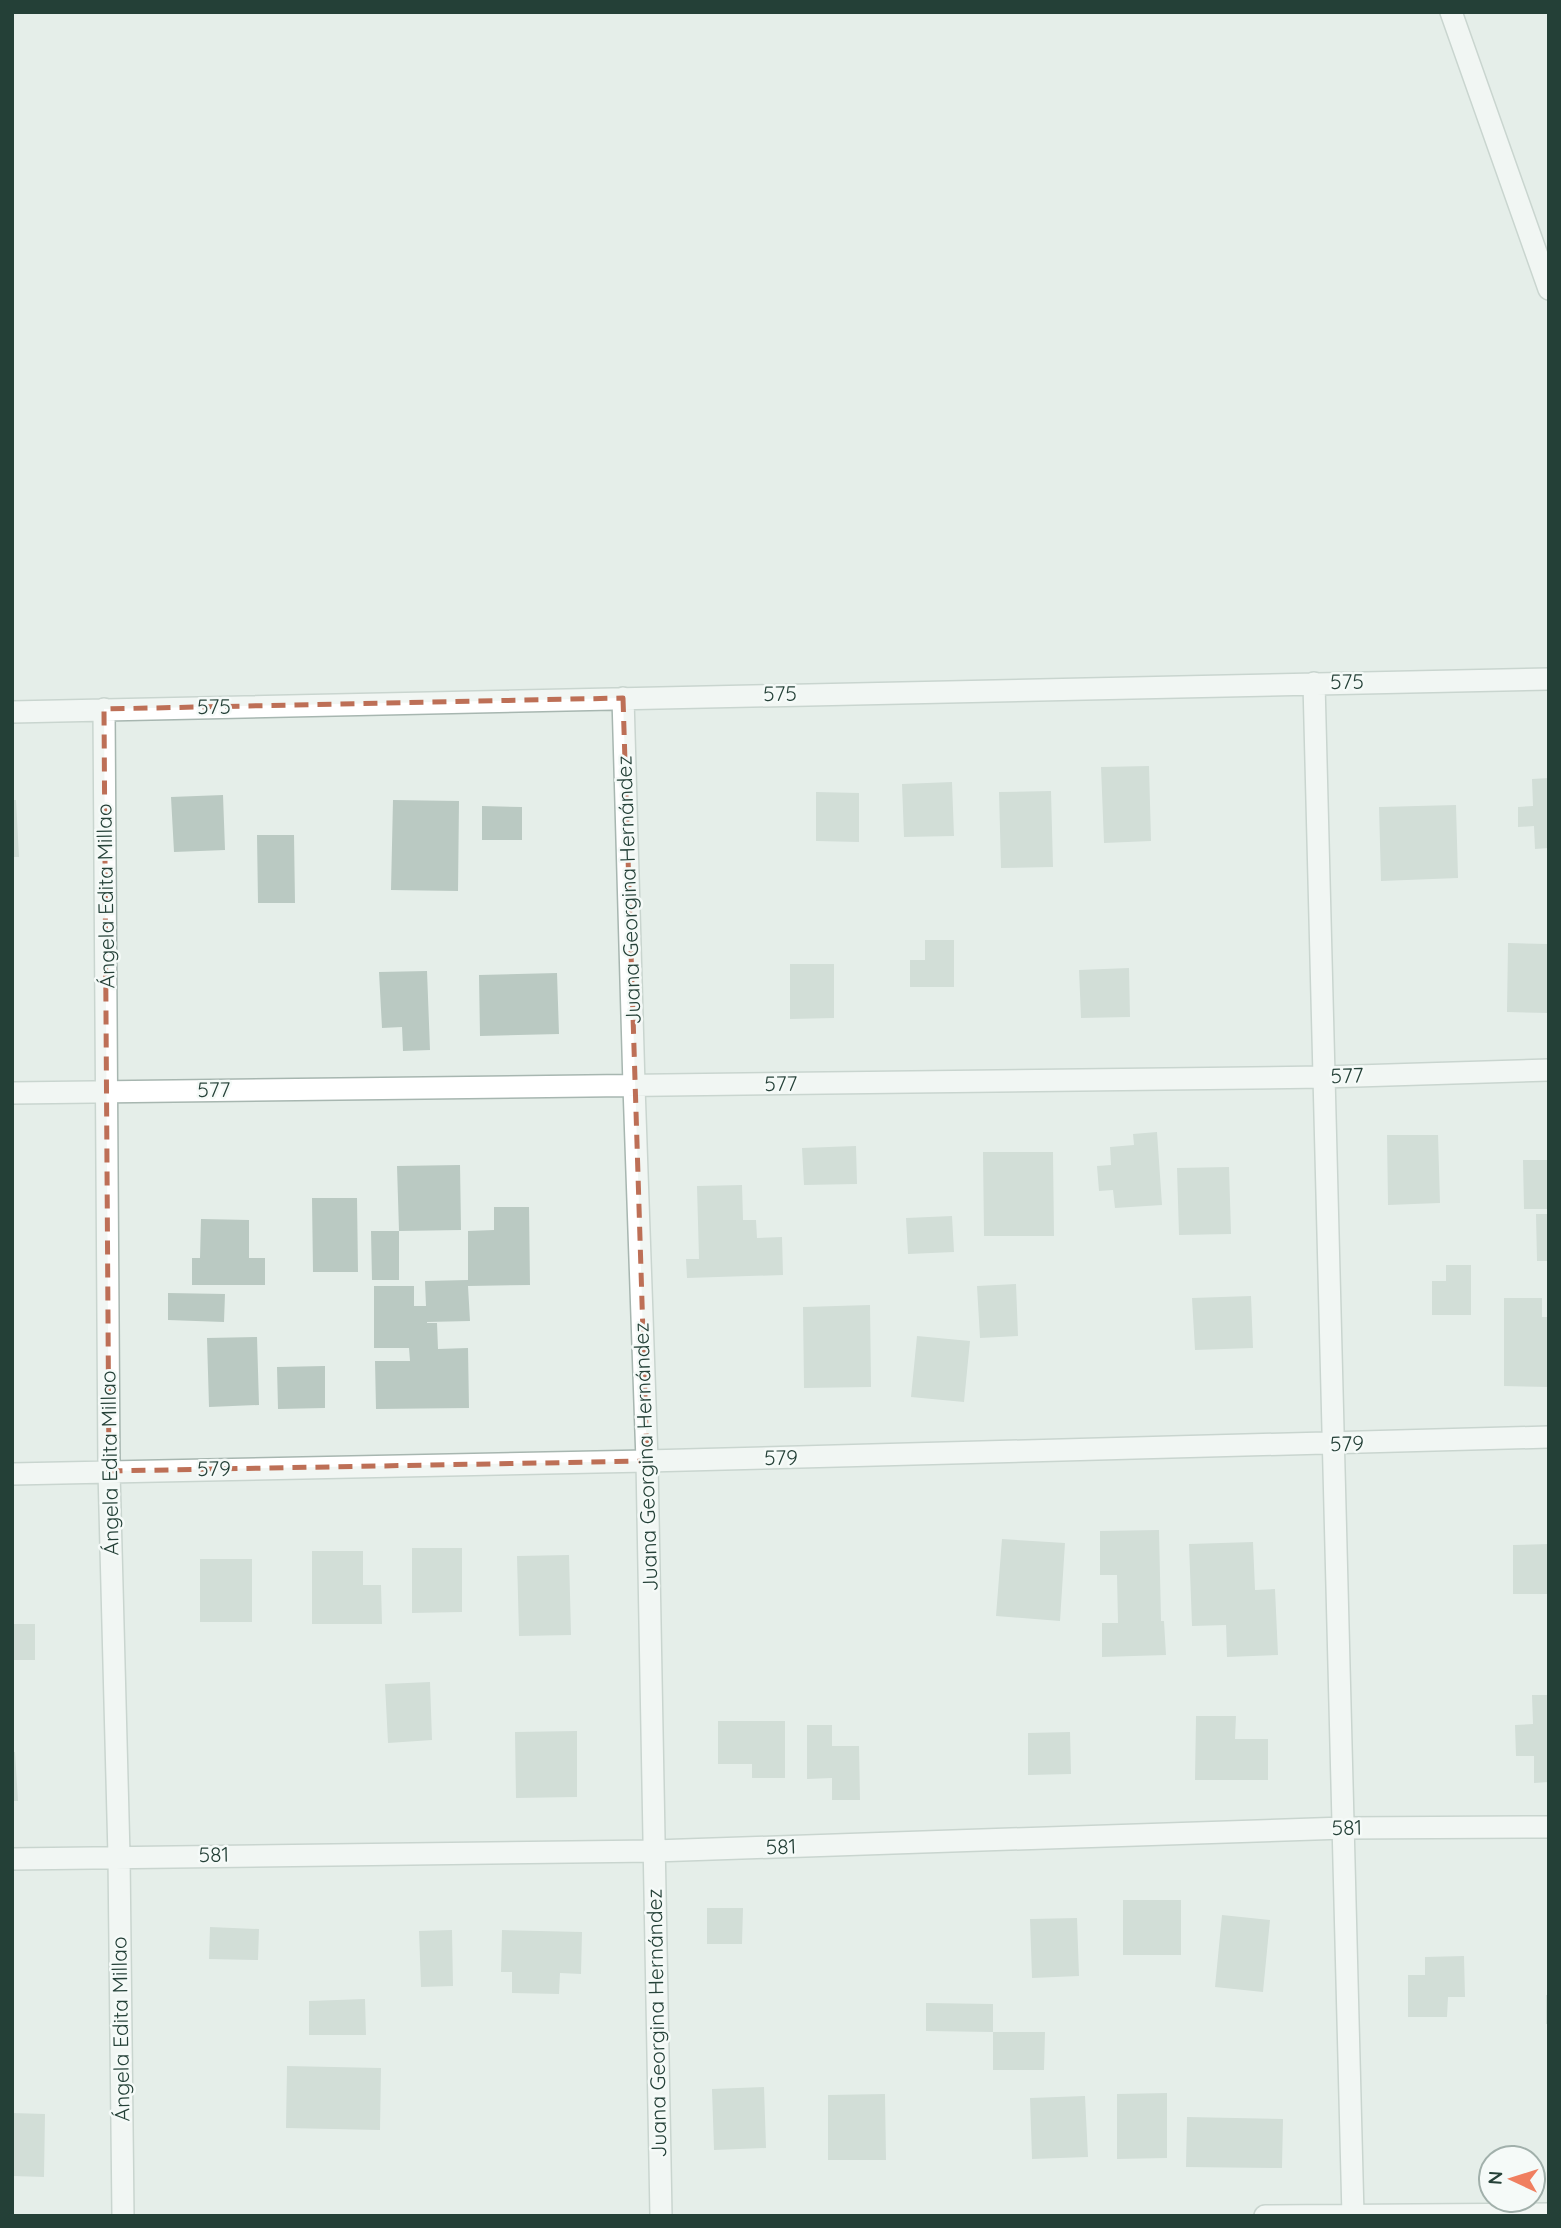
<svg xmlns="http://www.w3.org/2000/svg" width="1561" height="2228" font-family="Quicksand,sans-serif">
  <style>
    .building { fill: #bac9c2 }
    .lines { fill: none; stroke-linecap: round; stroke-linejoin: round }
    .minor-casing { stroke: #a7b6b0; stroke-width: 24 }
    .minor { stroke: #fff; stroke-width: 21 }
    .marked { fill: none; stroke: #bd6f56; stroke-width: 5; stroke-dasharray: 14 9; stroke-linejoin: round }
    .labels { text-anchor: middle; stroke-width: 5; stroke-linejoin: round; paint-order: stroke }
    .street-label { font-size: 21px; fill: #244037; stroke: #f5faf8 }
  </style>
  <rect width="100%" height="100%" fill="#e5eee9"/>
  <path class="building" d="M 1149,766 L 1151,841 L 1104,843 L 1101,767 Z
    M 1549,778 L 1549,848 L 1535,849 L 1534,826 L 1518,827 L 1518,807 L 1533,806 L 1532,779 Z
    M 952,782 L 954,836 L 904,837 L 902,784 Z
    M 1051,791 L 1053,867 L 1001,868 L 999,792 Z
    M 816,792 L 859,793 L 859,842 L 816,841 Z
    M 223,795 L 225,850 L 174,852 L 171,797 Z
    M 12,800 L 16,800 L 19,857 L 12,857 Z
    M 393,800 L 459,801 L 458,891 L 391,890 Z
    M 1456,805 L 1458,878 L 1381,881 L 1379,807 Z
    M 482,806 L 522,807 L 522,840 L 482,840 Z
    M 257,835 L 294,835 L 295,903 L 258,903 Z
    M 925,940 L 954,940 L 954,987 L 910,987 L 910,960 L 925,960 Z
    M 1508,943 L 1549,944 L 1549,1013 L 1507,1012 Z
    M 790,964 L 834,964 L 834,1018 L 790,1019 Z
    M 1129,968 L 1130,1017 L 1081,1018 L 1079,970 Z
    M 427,971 L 430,1050 L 403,1051 L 402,1027 L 382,1028 L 379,972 Z
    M 557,973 L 559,1034 L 480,1036 L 479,975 Z
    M 1157,1132 L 1162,1205 L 1115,1208 L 1113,1190 L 1099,1191 L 1097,1166 L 1111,1165 L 1110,1147 L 1134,1145 L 1133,1134 Z
    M 1387,1135 L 1438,1135 L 1440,1203 L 1388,1205 Z
    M 856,1146 L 857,1184 L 804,1185 L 802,1148 Z
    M 983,1152 L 1053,1152 L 1054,1236 L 984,1236 Z
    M 1523,1160 L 1549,1160 L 1549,1209 L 1524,1209 Z
    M 460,1165 L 461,1230 L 399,1231 L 397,1166 Z
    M 1229,1167 L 1231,1234 L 1179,1235 L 1177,1168 Z
    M 742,1185 L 743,1220 L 756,1220 L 757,1238 L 782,1237 L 783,1275 L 687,1278 L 686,1259 L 699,1259 L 697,1186 Z
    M 312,1198 L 357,1198 L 358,1272 L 313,1272 Z
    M 494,1207 L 529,1207 L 530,1285 L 468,1286 L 470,1321 L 427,1322 L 427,1323 L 437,1323 L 438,1349 L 468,1348 L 469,1408 L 376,1409 L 375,1361 L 410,1361 L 409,1348 L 374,1348 L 374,1286 L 414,1286 L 414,1306 L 426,1306 L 425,1281 L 468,1280 L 468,1231 L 494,1230 Z
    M 1536,1214 L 1549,1214 L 1549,1261 L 1537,1261 Z
    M 952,1216 L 954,1252 L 908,1254 L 906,1218 Z
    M 201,1219 L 249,1220 L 249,1258 L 265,1258 L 265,1285 L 192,1285 L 192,1258 L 200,1258 Z
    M 371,1231 L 399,1231 L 399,1280 L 372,1280 Z
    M 1446,1265 L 1471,1265 L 1471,1315 L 1432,1315 L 1432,1281 L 1446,1281 Z
    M 1016,1284 L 1018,1336 L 980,1338 L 977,1286 Z
    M 168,1293 L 225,1294 L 224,1322 L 168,1320 Z
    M 1251,1296 L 1253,1348 L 1195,1350 L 1192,1298 Z
    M 1504,1298 L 1542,1298 L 1542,1317 L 1549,1317 L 1549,1387 L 1504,1386 Z
    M 870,1305 L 871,1387 L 804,1388 L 803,1307 Z
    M 917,1336 L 970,1341 L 964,1402 L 911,1397 Z
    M 257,1337 L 259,1405 L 209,1407 L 207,1338 Z
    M 325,1366 L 325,1408 L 278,1409 L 277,1367 Z
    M 1159,1530 L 1161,1621 L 1164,1621 L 1166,1655 L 1102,1657 L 1102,1623 L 1118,1623 L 1117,1575 L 1100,1575 L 1100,1531 Z
    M 1002,1539 L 1065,1543 L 1060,1621 L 996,1616 Z
    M 1253,1542 L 1255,1590 L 1275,1589 L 1278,1655 L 1227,1657 L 1226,1625 L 1192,1626 L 1189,1544 Z
    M 1549,1544 L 1549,1594 L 1513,1594 L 1513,1545 Z
    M 412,1548 L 462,1548 L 462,1612 L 412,1613 Z
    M 312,1551 L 363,1551 L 363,1585 L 381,1585 L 382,1624 L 312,1624 Z
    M 569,1555 L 571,1635 L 519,1636 L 517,1556 Z
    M 200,1559 L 252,1559 L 252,1622 L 200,1622 Z
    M 12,1624 L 35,1624 L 35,1660 L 12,1660 Z
    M 430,1682 L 432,1740 L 388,1743 L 385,1684 Z
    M 1532,1695 L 1549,1695 L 1549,1782 L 1534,1783 L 1534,1756 L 1516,1756 L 1515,1725 L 1533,1724 Z
    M 1196,1716 L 1236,1716 L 1235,1739 L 1268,1739 L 1268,1780 L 1195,1780 Z
    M 718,1721 L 785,1721 L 785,1778 L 752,1778 L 752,1764 L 718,1764 Z
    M 807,1725 L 832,1725 L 832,1746 L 859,1746 L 860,1800 L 832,1800 L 832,1778 L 807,1779 Z
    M 577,1731 L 577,1797 L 516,1798 L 515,1732 Z
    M 1070,1732 L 1071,1774 L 1028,1775 L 1028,1733 Z
    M 12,1752 L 15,1752 L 18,1801 L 12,1801 Z
    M 1123,1900 L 1181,1900 L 1181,1955 L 1123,1955 Z
    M 707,1908 L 743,1908 L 742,1944 L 707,1944 Z
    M 1222,1915 L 1270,1920 L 1263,1992 L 1215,1987 Z
    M 1077,1918 L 1079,1976 L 1032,1978 L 1030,1919 Z
    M 210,1927 L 259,1929 L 258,1960 L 209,1959 Z
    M 452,1930 L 453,1986 L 421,1987 L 419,1931 Z
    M 502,1930 L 582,1932 L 581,1974 L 560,1973 L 559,1994 L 512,1993 L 512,1972 L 501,1972 Z
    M 1464,1956 L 1465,1997 L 1448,1997 L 1447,2017 L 1408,2017 L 1408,1975 L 1425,1975 L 1425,1957 Z
    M 1546,1995 L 1549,1995 L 1549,2024 L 1546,2024 Z
    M 365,1999 L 366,2035 L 309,2035 L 309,2001 Z
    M 926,2003 L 993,2004 L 993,2032 L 926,2031 Z
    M 993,2032 L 1045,2032 L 1044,2070 L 993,2070 Z
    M 287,2066 L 381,2068 L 380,2130 L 286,2128 Z
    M 764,2087 L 766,2148 L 714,2150 L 712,2089 Z
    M 1167,2093 L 1167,2158 L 1117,2159 L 1117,2094 Z
    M 885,2094 L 886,2160 L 828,2160 L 828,2095 Z
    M 1085,2096 L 1088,2157 L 1032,2159 L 1030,2098 Z
    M 12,2113 L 45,2114 L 44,2177 L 12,2176 Z
    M 1187,2117 L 1283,2119 L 1282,2168 L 1186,2167 Z"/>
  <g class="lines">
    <defs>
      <path id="minor" d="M 1451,12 L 1549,289
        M 1314,683 L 1353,2216
        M 623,698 L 634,1086 L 647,1461 L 661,2216
        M 104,709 L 109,1471 L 119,1856 L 123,2216
        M 12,712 L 1549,679
        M 12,1093 L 1324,1077 L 1549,1070
        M 12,1474 L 647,1461 L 1549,1437
        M 12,1859 L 654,1851 L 1344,1828 L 1549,1827
        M 1265,2216 L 1549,2214"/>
    </defs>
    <use href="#minor" class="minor-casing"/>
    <use href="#minor" class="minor"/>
  </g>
  <path d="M0 0H1561V2228H0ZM 623,698 L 647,1461 L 109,1471 L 104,709 Z" fill="#e5eee9" fill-opacity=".55" fill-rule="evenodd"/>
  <path class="marked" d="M 623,698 L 647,1461 L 109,1471 L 104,709 Z"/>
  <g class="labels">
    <g class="street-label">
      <text transform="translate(1347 682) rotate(-1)" y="7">575</text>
      <text transform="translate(780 694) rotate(-1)" y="7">575</text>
      <text transform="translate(214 707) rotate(-1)" y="7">575</text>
      <text transform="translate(629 890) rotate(-92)" y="7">Juana Georgina Hernández</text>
      <text transform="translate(106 896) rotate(-91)" y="7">Ángela Edita Millao</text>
      <text transform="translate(1347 1076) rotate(-2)" y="7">577</text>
      <text transform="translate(781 1084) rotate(-1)" y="7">577</text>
      <text transform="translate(214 1090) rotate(-1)" y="7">577</text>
      <text transform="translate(1347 1444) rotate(-2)" y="7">579</text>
      <text transform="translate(646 1457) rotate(-92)" y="7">Juana Georgina Hernández</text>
      <text transform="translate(781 1458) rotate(-1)" y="7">579</text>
      <text transform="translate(110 1463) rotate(-91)" y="7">Ángela Edita Millao</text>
      <text transform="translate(214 1469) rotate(-1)" y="7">579</text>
      <text transform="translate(1347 1828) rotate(-1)" y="7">581</text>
      <text transform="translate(781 1847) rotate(-2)" y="7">581</text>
      <text transform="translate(214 1855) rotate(-1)" y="7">581</text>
      <text transform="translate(657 2023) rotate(-91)" y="7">Juana Georgina Hernández</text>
      <text transform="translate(121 2029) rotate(-91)" y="7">Ángela Edita Millao</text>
    </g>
  </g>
  <rect width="1561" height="2228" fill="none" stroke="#244037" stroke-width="28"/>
  <g transform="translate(1512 2179) rotate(274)"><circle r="33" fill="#f5faf8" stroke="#a1b0ab" stroke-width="2"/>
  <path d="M0-5L12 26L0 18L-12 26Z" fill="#f07f60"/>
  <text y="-10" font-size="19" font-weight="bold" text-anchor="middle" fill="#244037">N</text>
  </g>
</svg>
